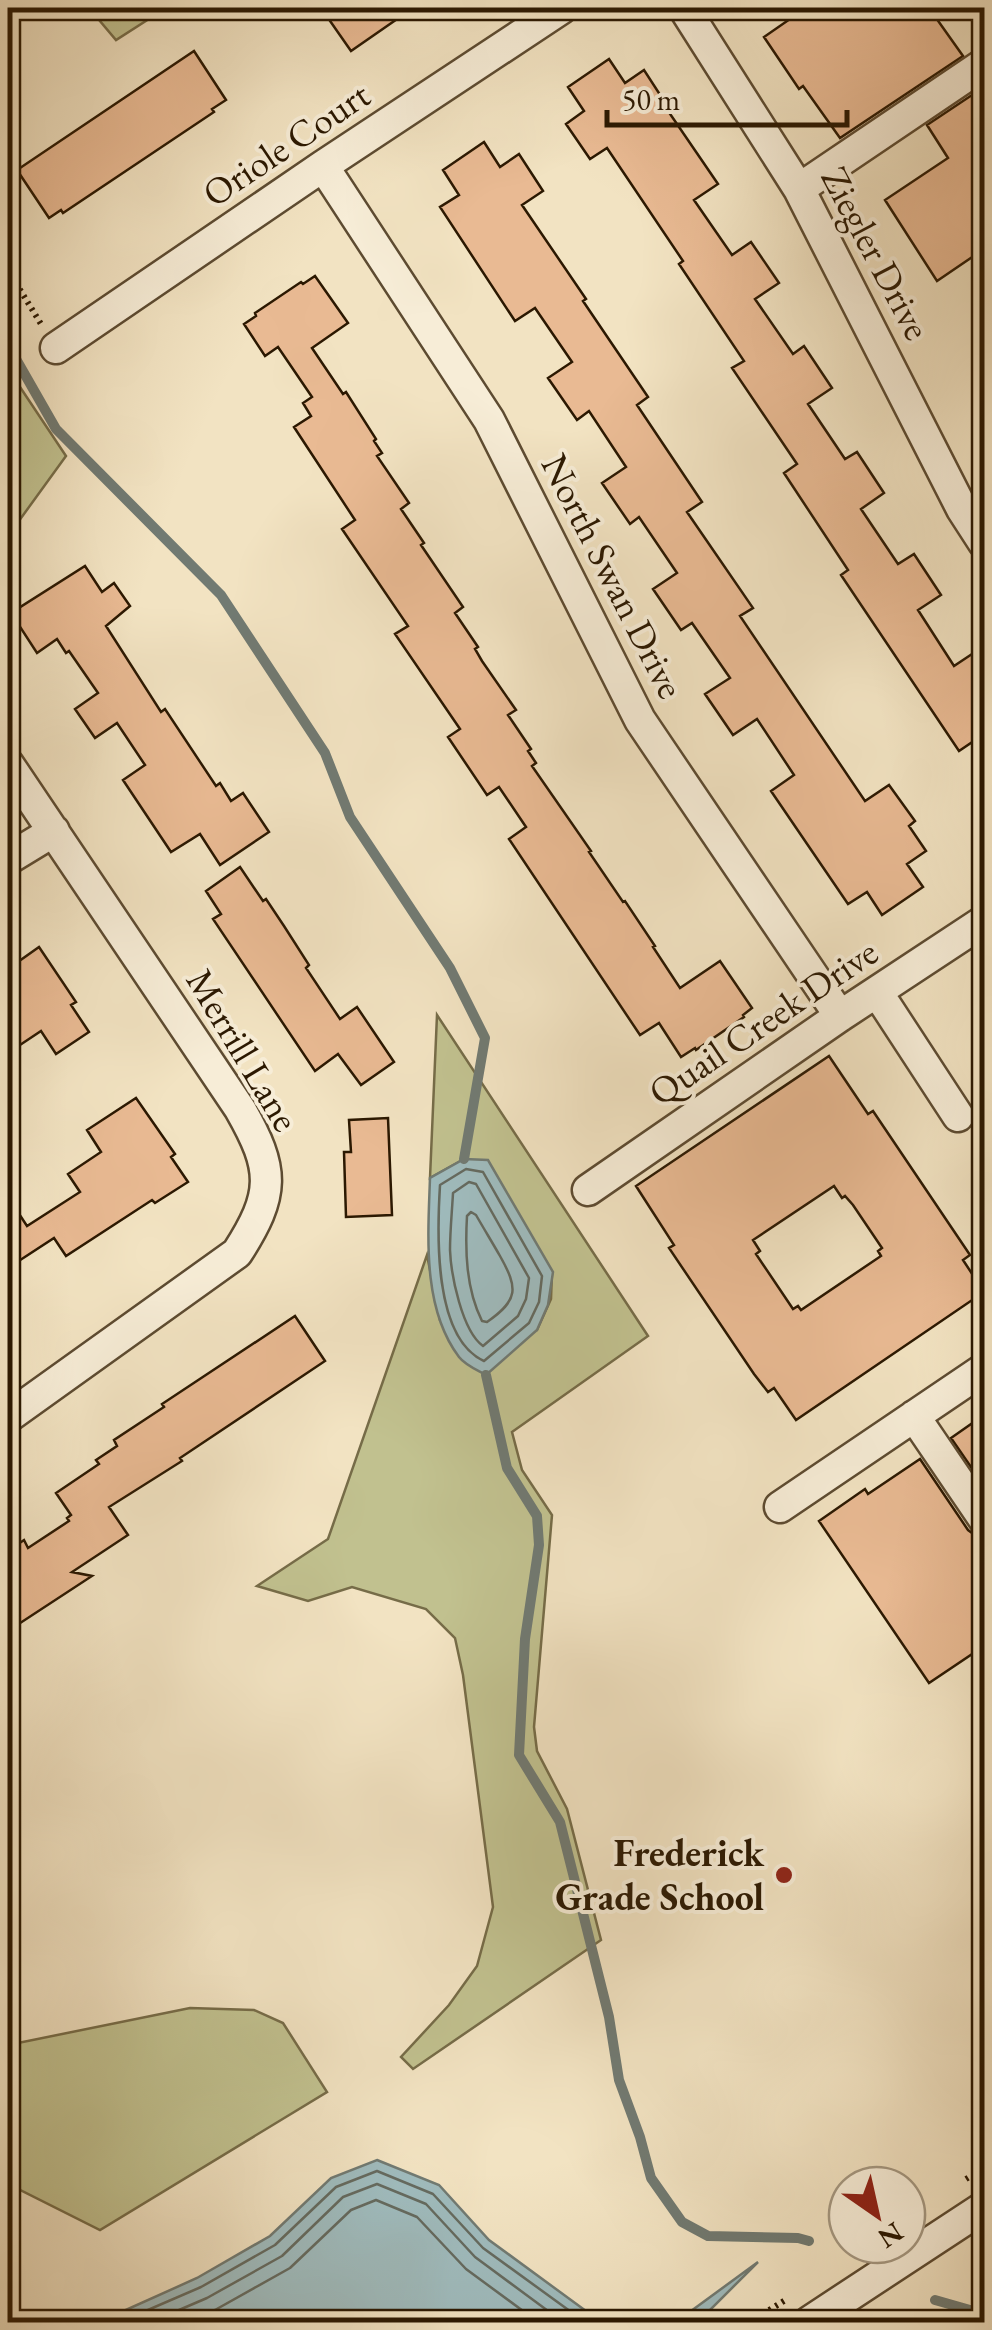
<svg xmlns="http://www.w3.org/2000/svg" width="992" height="2330" font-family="'EB Garamond',serif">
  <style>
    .green { fill: #c1c18f; stroke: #766c48; stroke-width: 2.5 }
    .water { fill: #9fbbbd; stroke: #717a72; stroke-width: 2.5 }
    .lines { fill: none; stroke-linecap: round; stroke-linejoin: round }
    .shore { stroke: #656a5f; stroke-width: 2.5 }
    .stream { stroke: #717a72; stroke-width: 10 }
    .building { fill: #e9ba93; stroke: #2b1801; stroke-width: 2.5; fill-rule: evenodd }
    .minor-casing { stroke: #5d4b31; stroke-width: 35 }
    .path { stroke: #2b1801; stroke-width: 6; stroke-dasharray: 2.5 5; stroke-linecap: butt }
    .minor { stroke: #f7edd7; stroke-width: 30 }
    .poi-dot { fill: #8f2418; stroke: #f7edd7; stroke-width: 4 }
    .labels { text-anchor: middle; stroke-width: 8; stroke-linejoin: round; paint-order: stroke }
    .street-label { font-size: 38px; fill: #2b1801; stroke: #f7edd7 }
    .poi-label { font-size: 38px; font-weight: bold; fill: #2b1801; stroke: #f7edd7; text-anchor: end }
  </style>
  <rect width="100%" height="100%" fill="#f2e3c2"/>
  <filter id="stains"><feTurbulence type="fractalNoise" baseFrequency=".002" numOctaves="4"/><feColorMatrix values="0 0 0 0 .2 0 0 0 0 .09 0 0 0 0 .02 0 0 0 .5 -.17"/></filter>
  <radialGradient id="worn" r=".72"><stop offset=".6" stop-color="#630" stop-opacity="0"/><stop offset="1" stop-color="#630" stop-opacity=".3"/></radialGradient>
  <path class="green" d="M 89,8 L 166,8 L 116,40 Z
    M 8,369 L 66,456 L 8,536 Z
    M 437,1015 L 648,1336 L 512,1432 L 522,1470 L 552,1515 L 534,1727 L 537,1751 L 567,1809 L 601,1940 L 413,2069 L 401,2057 L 449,2005 L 477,1966 L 493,1907 L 463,1675 L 455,1638 L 426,1609 L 352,1587 L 308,1601 L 257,1586 L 328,1539 L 427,1255 L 440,1320 L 537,1330 L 551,1299 L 552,1272 L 464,1159 L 430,1178 Z
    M 190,2008 L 254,2010 L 283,2023 L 327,2092 L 100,2230 L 20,2190 L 8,2197 L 8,2045 Z"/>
  <path class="water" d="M 464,1159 L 488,1160 L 553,1272 L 548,1305 L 537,1330 L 486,1375 C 477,1370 465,1365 459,1357 C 422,1308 428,1236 430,1178 Z
    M 377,2160 L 439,2185 L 489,2240 L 601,2322 L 99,2322 L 197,2278 L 270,2236 L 331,2178 Z
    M 758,2262 L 698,2322 L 676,2322 Z"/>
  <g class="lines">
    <path class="shore" d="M 466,1169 L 483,1172 L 542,1276 L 539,1302 L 529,1323 L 484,1361 C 433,1338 437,1233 440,1185 Z
      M 469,1182 L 476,1184 L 529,1278 L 526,1299 L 518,1316 L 483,1346 C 462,1331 451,1275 450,1250 C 450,1231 452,1212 453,1193 Z
      M 471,1212 L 476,1215 C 484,1229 492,1242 500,1256 C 518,1288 519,1300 487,1322 L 482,1321 C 466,1289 465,1251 467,1216 Z
      M 120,2322 L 201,2287 L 275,2245 L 336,2187 L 377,2171 L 433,2194 L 483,2248 L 585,2322
      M 151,2322 L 207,2298 L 282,2256 L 343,2197 L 377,2184 L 426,2204 L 475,2257 L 563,2322
      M 188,2322 L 215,2310 L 290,2268 L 351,2210 L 376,2200 L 417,2217 L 466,2269 L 538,2322"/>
    <path class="stream" d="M 8,345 L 56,429 L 221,595 L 325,753 L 350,817 L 450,968 L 485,1038 L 464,1159
      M 486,1375 L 507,1468 L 537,1516 L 539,1545 L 525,1639 L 519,1755 L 560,1822 L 609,2017 L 619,2080 L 640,2137 L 651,2178 L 682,2222 L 708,2236 L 798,2238 L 809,2241
      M 935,2300 L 984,2314"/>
  </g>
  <path class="building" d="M 321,8 L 413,8 L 351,51 Z
    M 782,8 L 929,8 L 963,56 L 840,138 L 803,86 L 799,89 L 764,37 L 790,19 Z
    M 194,51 L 226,100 L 212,109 L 214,112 L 63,213 L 61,210 L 49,218 L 17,170 Z
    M 609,59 L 625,83 L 644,70 L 668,107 L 666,108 L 718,184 L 694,200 L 732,255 L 751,242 L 779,283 L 755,299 L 793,354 L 804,346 L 832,388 L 808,404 L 845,459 L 857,452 L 884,493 L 861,509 L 898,564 L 914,554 L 941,595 L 918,610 L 954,666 L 984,646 L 984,734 L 959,751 L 841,575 L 848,570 L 784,473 L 797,464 L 732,368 L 744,361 L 679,264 L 683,261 L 607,148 L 590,159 L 566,124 L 584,111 L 568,87 Z
    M 984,87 L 984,249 L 937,281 L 885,200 L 948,158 L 927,125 Z
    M 484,142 L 500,167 L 519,154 L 543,191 L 522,205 L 586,299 L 583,301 L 648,397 L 637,405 L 702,502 L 687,512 L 753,608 L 740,616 L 865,801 L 889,785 L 915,821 L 909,826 L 926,851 L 907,864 L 923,887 L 882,915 L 867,892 L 848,904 L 771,791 L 794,775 L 757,719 L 733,735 L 705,694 L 730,678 L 692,623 L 681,630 L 653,589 L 677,573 L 639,517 L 630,524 L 602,483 L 626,467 L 589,411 L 577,420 L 548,378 L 572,362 L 535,308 L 515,321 L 440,207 L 459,195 L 443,170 Z
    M 315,276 L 348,323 L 312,348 L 343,394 L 346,392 L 376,439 L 374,441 L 382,453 L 377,456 L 409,503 L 401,509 L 424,543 L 421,545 L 463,607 L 455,613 L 478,647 L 475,649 L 482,661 L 516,710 L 508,715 L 531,749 L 528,751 L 536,763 L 532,766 L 591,851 L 589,852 L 623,902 L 625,901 L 655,946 L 653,947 L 680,988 L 720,961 L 752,1008 L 743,1015 L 744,1017 L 696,1050 L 695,1048 L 681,1057 L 659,1023 L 640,1035 L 509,839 L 526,827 L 499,787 L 487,795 L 448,737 L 460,729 L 395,634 L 408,626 L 342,529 L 355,520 L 294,427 L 311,416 L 303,403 L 312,397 L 278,347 L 265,356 L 244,324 L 256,316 L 255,313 L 301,282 L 303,284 Z
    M 85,566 L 102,592 L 114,583 L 130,606 L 106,626 L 161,712 L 165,709 L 216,786 L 220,783 L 231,801 L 243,793 L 269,832 L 220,865 L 200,834 L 171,852 L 123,780 L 145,765 L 117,723 L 95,738 L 75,709 L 98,693 L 69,651 L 66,653 L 57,639 L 37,653 L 11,613 Z
    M 240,867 L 263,901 L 266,899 L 284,926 L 309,965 L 306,968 L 340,1019 L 357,1007 L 394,1062 L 361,1085 L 338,1054 L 315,1071 L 213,919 L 221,914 L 206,891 Z
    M 39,947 L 76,1002 L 71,1005 L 89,1032 L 56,1054 L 41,1031 L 8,1053 L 8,969 Z
    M 829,1056 L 868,1114 L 873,1111 L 970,1255 L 963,1260 L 984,1292 L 796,1420 L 774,1388 L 768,1392 L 754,1374 L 669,1248 L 674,1245 L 636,1186 ZM 834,1186 L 842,1198 L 845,1196 L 853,1205 L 882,1248 L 878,1251 L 881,1256 L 801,1310 L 798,1306 L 793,1309 L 756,1254 L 760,1251 L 753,1240 Z
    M 136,1098 L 175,1154 L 171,1157 L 188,1182 L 155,1203 L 152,1200 L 66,1256 L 54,1238 L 8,1268 L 8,1197 L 27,1226 L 80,1192 L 68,1174 L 101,1152 L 87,1130 Z
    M 388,1118 L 392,1215 L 346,1217 L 344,1152 L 351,1152 L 349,1120 Z
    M 295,1316 L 325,1361 L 180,1458 L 182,1461 L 109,1507 L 128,1535 L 72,1572 L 92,1576 L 8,1631 L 8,1551 L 24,1540 L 28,1548 L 69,1521 L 67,1518 L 71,1515 L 56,1493 L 99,1464 L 96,1460 L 117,1446 L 114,1440 L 164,1407 L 162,1404 Z
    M 984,1415 L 984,1486 L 951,1438 Z
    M 920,1459 L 968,1530 L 975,1535 L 984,1538 L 984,1646 L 929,1683 L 819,1521 L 865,1489 L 868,1494 Z"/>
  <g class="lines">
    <defs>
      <path id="minor" d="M 684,8 L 799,189 L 962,509 L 984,543
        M 323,166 L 489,420 L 640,720 L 840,1016
        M 799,189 L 984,64
        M 56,348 L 323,166 L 562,8
        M 8,764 L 240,1109 C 275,1170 275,1194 237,1253 L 8,1417
        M 8,859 L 54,831
        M 877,992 L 958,1116
        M 588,1190 L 840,1016 L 984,921
        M 914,1416 L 984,1519
        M 780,1507 L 984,1369
        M 809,2322 L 984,2207"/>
    </defs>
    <use href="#minor" class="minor-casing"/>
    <path class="path" d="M 8,270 L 41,324
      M 966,2179 L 984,2168
      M 750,2322 L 787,2299"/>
    <use href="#minor" class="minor"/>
  </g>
  <circle class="poi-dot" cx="784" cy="1875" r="10"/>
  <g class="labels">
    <g class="street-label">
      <text transform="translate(286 144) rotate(-34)" y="13">Oriole Court</text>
      <text transform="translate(876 253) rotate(62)" y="13">Ziegler Drive</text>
      <text transform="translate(613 576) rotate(63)" y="13">North Swan Drive</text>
      <text transform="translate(763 1022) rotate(-34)" y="13">Quail Creek Drive</text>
      <text transform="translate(243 1050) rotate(59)" y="13">Merrill Lane</text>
    </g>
    <g class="poi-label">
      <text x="764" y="1866">Frederick<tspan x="764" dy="44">Grade School</tspan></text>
    </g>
  </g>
  <rect width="992" height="2330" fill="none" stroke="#f2e3c2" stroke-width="40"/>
  <rect x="10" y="10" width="972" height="2310" fill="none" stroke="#2b1801" stroke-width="5"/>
  <rect x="20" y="20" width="952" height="2290" fill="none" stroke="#2b1801" stroke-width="2.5"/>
  <g transform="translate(877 2215) rotate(146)"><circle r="48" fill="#f7edd7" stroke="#a59881" stroke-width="2.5"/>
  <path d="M0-8L18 38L0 25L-18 38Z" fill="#8f2418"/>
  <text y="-15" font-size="28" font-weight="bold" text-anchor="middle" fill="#2b1801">N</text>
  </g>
  <path d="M607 110v15h240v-15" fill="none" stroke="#2b1801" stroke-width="5"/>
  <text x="622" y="110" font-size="30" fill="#2b1801" stroke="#f7edd7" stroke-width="8" paint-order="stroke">50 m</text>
  <rect width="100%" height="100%" filter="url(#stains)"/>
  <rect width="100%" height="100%" fill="url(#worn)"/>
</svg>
